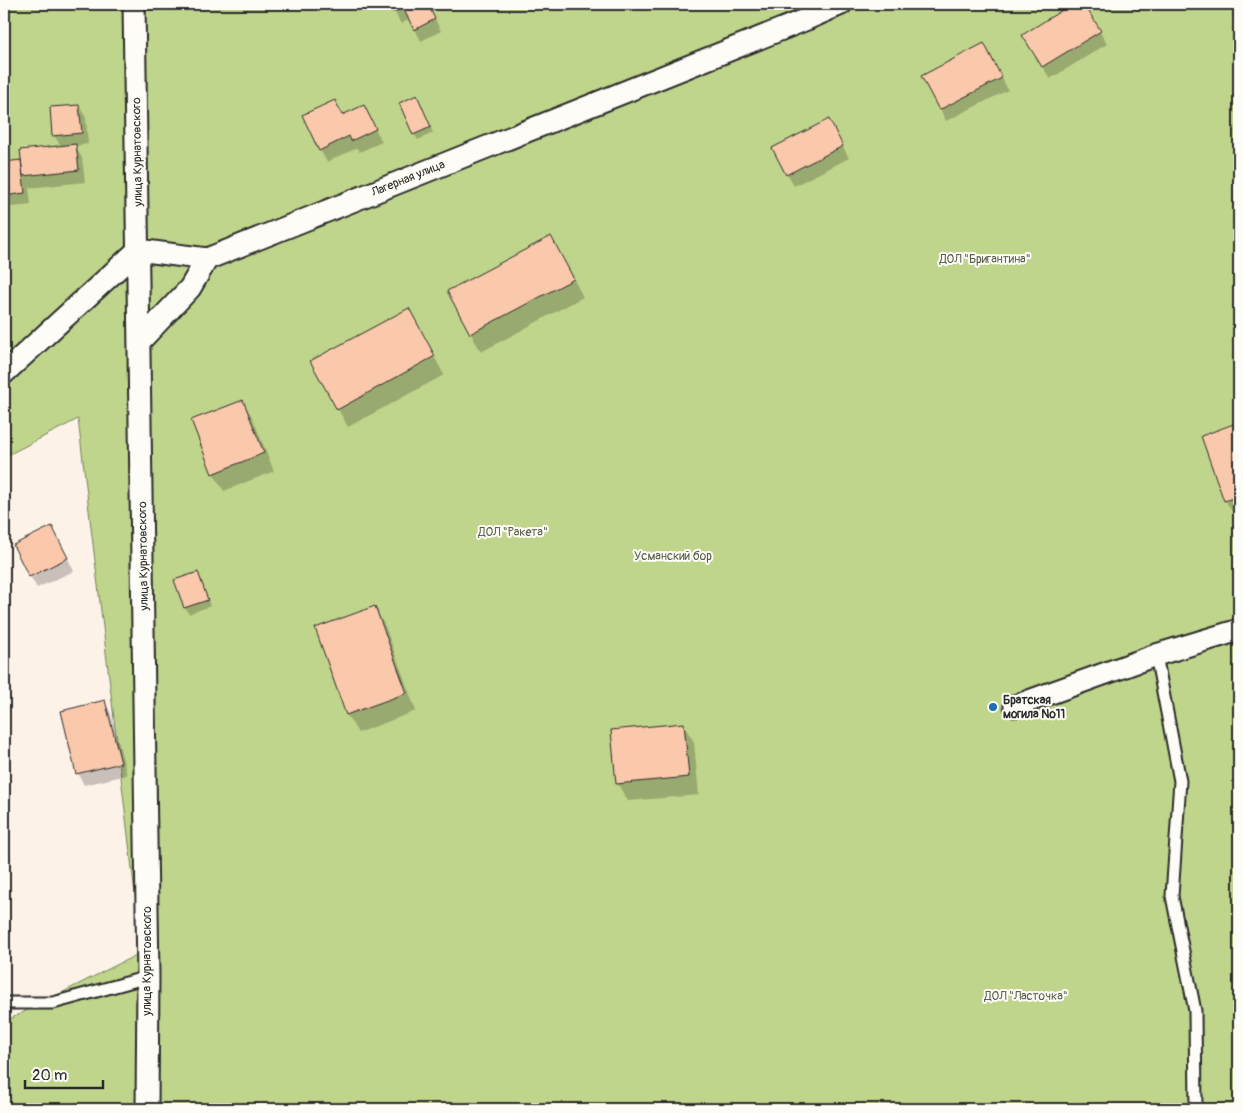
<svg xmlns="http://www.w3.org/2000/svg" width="1243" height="1113" font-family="Pangolin,sans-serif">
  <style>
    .green { fill: #bfd58b; stroke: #75805b }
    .shadow { fill: #0003 }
    .building { fill: #fac8aa; stroke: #2b2b2b }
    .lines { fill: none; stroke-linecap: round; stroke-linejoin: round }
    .lane-casing { stroke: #2b2b2b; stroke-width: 15 }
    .street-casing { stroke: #2b2b2b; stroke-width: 25 }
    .lane { stroke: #fdfcf7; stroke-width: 11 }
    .street { stroke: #fdfcf7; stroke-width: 21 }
    .poi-dot { fill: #1f6fb2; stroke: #fdfcf7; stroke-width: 2 }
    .labels { text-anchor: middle; stroke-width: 4; stroke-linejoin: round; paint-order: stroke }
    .street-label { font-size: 12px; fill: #2b2b2b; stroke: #fdfcf7 }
    .park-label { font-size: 12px; fill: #575e48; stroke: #fdfcf7 }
    .poi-label { font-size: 12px; font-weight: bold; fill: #2b2b2b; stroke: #fdfcf7; text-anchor: start }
  </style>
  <rect width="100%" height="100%" fill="#fcf2e8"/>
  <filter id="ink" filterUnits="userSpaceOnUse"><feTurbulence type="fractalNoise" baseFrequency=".02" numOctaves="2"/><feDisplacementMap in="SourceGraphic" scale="10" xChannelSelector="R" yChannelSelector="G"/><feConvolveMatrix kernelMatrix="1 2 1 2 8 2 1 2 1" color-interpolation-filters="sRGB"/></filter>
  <g filter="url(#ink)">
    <path class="green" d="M 4,4 L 1239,4 L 1239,1109 L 4,1109 L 4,1022 L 142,952 L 78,419 L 4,457 Z"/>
    <path class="shadow" d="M 390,4 L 436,4 L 429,7 L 441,31 L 421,41 L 410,19 L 401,24 Z
      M 1075,4 L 1083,4 L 1107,44 L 1050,79 L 1024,35 Z
      M 991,57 L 1008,90 L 946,121 L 940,109 Z
      M 335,102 L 343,116 L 370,118 L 382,142 L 359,152 L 357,148 L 327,162 L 320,150 Z
      M 419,102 L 433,133 L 418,140 L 414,134 Z
      M 79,106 L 86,118 L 88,144 L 75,146 L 82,158 L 85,182 L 29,188 L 31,205 L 4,208 L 4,163 L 22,161 L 61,147 L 54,135 Z
      M 835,132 L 849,158 L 794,186 L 774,148 Z
      M 561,255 L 583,297 L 481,352 L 448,292 Z
      M 419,328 L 444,375 L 348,427 L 338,409 Z
      M 243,401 L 253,419 L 274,471 L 224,491 L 213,473 Z
      M 1239,423 L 1239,517 L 1236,518 L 1225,500 L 1202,437 Z
      M 59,540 L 74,571 L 37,588 L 30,576 Z
      M 198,573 L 201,579 L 210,606 L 189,614 L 185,608 L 176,581 Z
      M 375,608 L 385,626 L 416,711 L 358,733 L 347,715 L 316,629 Z
      M 105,702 L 111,714 L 127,775 L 84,785 L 78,773 Z
      M 683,724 L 694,742 L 699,795 L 628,801 L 617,783 Z"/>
    <path class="building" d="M 388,4 L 428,4 L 435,19 L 414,30 L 403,8 L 393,12 Z
      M 1072,4 L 1084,4 L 1101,31 L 1042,67 L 1022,35 Z
      M 984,43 L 1002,78 L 939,110 L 921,76 Z
      M 417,95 L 431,127 L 413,135 L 399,103 Z
      M 335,100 L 342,115 L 364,105 L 376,129 L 351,141 L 349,136 L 319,151 L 302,115 Z
      M 79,105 L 82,133 L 52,136 L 50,107 Z
      M 829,119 L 843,146 L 786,175 L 772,148 Z
      M 76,144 L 79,170 L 23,176 L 20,150 Z
      M 21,160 L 25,193 L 4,196 L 4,162 Z
      M 551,236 L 574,279 L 470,334 L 447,291 Z
      M 409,308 L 435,356 L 337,410 L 310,361 Z
      M 243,400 L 264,453 L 212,474 L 191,420 Z
      M 1239,422 L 1239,496 L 1224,501 L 1201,436 Z
      M 52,526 L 68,558 L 29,577 L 13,545 Z
      M 198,572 L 208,600 L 184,608 L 174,580 Z
      M 375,606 L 407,693 L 346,715 L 315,628 Z
      M 105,700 L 121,763 L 76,774 L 61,711 Z
      M 684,723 L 689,777 L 616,784 L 611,730 Z"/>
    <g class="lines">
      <defs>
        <path id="lane" d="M 1156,655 L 1180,781 L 1172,896 L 1195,1011 L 1196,1109
          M 4,1003 L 53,1003 L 148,977"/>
        <path id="street" d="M 134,4 L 148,977 L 147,1109
          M 140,341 L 190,288 L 207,259
          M 4,373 L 138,250 L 207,259 L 807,19 L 841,4
          M 1015,706 L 1156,655 L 1239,630"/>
      </defs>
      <use href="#lane" class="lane-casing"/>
      <use href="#street" class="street-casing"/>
      <use href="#lane" class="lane"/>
      <use href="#street" class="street"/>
    </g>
  </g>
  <circle class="poi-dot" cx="993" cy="707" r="5"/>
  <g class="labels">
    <g class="street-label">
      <text transform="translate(137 152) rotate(-91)" y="4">улица Курнатовского</text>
      <text transform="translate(408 178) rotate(-22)" y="4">Лагерная улица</text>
      <text transform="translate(143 556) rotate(-91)" y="4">улица Курнатовского</text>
      <text transform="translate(147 961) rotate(-90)" y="4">улица Курнатовского</text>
    </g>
    <g class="park-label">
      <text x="985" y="263">ДОЛ "Бригантина"</text>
      <text x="513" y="536">ДОЛ "Ракета"</text>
      <text x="673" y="560">Усманский бор</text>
      <text x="1026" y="1000">ДОЛ "Ласточка"</text>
    </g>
    <g class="poi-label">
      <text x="1003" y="704">Братская<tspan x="1003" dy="14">могила №11</tspan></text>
    </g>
  </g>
  <rect width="1243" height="1113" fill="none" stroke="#fdfcf7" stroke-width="20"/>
  <rect x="10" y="10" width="1223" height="1093" fill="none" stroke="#2b2b2b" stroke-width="2" filter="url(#ink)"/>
  <path d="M25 1080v8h78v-8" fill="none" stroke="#2b2b2b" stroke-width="2.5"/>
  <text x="32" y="1080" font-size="15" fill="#2b2b2b" stroke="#fdfcf7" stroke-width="4" paint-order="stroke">20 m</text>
</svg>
